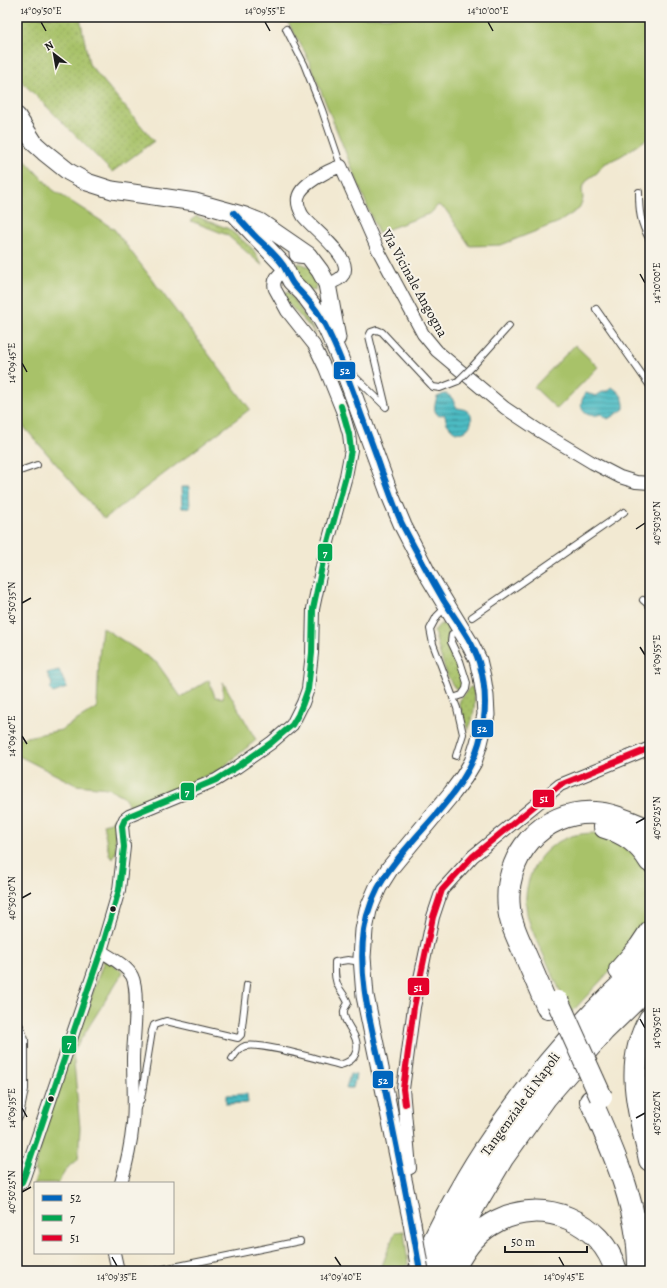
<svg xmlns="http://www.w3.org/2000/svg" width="667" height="1288" font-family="Alegreya,serif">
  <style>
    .grass { fill: #a8c269; stroke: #626f42 }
    .park { fill: url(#park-dots); stroke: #626f42 }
    .water { fill: url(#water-rules); stroke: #346c70 }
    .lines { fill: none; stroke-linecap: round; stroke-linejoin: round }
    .lane-casing { stroke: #3c3b37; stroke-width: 8 }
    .street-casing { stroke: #3c3b37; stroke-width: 14 }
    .secondary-casing { stroke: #3c3b37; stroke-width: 19 }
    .highway-casing { stroke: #3c3b37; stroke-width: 24 }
    .lane { stroke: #fff; stroke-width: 6 }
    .street { stroke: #fff; stroke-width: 12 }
    .secondary { stroke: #fff; stroke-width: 17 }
    .highway { stroke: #fff; stroke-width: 22 }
    .lane-bridge-casing { stroke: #3c3b37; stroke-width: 8; stroke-linecap: butt }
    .secondary-bridge-casing { stroke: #3c3b37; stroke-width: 19; stroke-linecap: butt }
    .highway-bridge-casing { stroke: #3c3b37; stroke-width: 24; stroke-linecap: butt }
    .lane-bridge { stroke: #fff; stroke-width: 6 }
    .secondary-bridge { stroke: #fff; stroke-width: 17 }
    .highway-bridge { stroke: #fff; stroke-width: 22 }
    .bus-1-casing { stroke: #f7f3e8; stroke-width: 9 }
    .bus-2-casing { stroke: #f7f3e8; stroke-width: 9 }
    .bus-3-casing { stroke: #f7f3e8; stroke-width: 9 }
    .bus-1 { stroke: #0065bd; stroke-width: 6 }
    .bus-2 { stroke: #00a651; stroke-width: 6 }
    .bus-3 { stroke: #e4002b; stroke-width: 6 }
    .ticks { fill: none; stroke: #1c1c1c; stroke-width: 1.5 }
    .bus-dot { fill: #1c1c1c; stroke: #f7f3e8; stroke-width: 1.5 }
    .labels { text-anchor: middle; stroke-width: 4; stroke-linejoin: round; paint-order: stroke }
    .street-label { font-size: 14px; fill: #1c1c1c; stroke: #f7f3e8 }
    .line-badge { stroke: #f7f3e8; stroke-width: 1.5 }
    .badge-label { font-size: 11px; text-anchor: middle; font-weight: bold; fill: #fff }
    .neatline { fill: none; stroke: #1c1c1c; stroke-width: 1.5 }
    .ticks-label { font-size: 10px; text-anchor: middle; fill: #1c1c1c }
  </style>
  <defs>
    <pattern id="park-dots" width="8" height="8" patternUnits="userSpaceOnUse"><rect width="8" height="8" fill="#a8c269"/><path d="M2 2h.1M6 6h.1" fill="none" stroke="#90a65a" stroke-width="1.8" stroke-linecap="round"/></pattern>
    <pattern id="water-rules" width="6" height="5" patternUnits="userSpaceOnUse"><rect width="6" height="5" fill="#4dbbc3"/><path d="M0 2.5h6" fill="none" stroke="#3f979e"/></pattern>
  </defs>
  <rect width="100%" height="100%" fill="#f7f3e8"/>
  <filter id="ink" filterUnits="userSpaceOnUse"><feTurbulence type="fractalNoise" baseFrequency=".025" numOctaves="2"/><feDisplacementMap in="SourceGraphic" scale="8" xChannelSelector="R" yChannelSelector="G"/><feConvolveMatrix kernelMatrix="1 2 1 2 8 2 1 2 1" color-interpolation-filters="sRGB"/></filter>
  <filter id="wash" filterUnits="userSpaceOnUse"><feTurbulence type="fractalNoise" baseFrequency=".012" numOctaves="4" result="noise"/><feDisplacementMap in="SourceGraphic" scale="16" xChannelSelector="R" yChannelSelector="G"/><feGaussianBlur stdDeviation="0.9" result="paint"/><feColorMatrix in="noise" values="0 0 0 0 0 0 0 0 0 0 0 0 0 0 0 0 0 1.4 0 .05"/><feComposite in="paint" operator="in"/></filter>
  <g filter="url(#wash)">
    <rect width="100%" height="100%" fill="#f2e9d2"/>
    <path class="grass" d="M 285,17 L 650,17 L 650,137 L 621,156 L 604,164 L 597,173 L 588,179 L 582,188 L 583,199 L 579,209 L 559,222 L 501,245 L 470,246 L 446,210 L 438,205 L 431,213 L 378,233 L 306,54 Z
      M 17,152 L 53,190 L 114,229 L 250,409 L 104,519 L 17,419 Z
      M 575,345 L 598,367 L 557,409 L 534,387 Z
      M 102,627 L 157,663 L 181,697 L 209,680 L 215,697 L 223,698 L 223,682 L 256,740 L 221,769 L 131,808 L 122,795 L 108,788 L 76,785 L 17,755 L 17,739 L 61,730 L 97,708 L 99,657 Z
      M 114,818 L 116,851 L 113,859 L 109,854 L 103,824 L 111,822 Z
      M 603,833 L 645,862 L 650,875 L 650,920 L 644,934 L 571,1013 C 562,995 553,976 545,958 C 539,945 532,932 528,918 C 520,888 534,852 564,839 C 576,833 589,833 603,833 Z
      M 105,958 L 123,972 L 73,1052 L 80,1128 L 78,1160 C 68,1164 63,1175 58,1183 L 35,1183 L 35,1191 L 31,1190 L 38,1173 L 34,1171 L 50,1112 Z
      M 404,1231 L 408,1264 L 404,1271 L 380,1271 L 395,1232 Z"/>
    <path class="park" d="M 17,17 L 80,17 L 89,64 L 154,141 L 112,172 L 21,81 L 17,51 Z
      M 196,216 L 229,229 L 253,249 L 263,266 L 227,235 L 191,221 Z
      M 300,263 L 310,267 L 316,281 L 315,291 L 310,290 L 296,278 L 294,269 L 297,264 Z
      M 286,292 L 290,293 L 316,334 L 287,302 L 284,297 Z
      M 440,624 L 444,624 L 448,626 L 447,639 L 456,656 L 464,682 L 461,688 L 456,689 C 445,678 438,646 434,631 Z
      M 470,687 L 472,687 C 477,699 474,719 468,730 L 459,704 L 460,700 Z"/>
    <path class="water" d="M 611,387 C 620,391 625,399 624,409 L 608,419 L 601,414 C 585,420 575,407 586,393 L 596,396 L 604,391 L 608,391 Z
      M 444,394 L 447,394 L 452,398 L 457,408 C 487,410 464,447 449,426 C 446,423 446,418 444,414 L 439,416 C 432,411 435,404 437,397 Z
      M 181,487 L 189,487 L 190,508 L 182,508 Z
      M 59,670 L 67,688 L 53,693 L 50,690 L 52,684 L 47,673 Z
      M 350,1074 L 356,1075 L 353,1088 L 346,1088 Z
      M 247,1094 L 248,1103 L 226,1104 L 226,1095 Z"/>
  </g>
  <g filter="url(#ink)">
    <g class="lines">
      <defs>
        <path id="lane" d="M 286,29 L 304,64 L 322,110 L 341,166
          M 639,192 C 639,211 640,223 650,240
          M 596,309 L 650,386
          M 472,367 L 509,326
          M 350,372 L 386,407 L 369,336 L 371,332 L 377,330 L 382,332 L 433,387 L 440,388 L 458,381
          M 17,472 L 37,465
          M 643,600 L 650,606
          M 446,607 L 437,616 L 430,629 L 433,644 L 457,708 L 463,734 L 456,756
          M 472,617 L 624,512
          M 452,634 L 451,642 L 460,661 L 467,683 L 466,689 L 462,695 L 453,698
          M 232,1059 C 235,1054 239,1048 245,1046 C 262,1042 320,1060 340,1065 C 347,1063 354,1060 356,1052 C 361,1035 342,1024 344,1011 C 344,1009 347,1005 348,1003 C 346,997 343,994 339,988 C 334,980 335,971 335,962 L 348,960 L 361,962
          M 137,1108 L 141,1099 L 152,1031 L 154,1025 L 166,1021 L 238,1038 L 241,1035 L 247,985
          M 154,1271 L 300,1241"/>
        <path id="street" d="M 327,284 C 374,272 316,233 303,216 C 300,211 297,204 298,198 C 300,184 329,170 341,166 L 377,248 L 423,334 L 437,351 L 505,408 L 538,430 L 593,463 L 620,477 L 636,482 L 650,483
          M 101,951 C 111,958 126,965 132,976 C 140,991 133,1040 133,1059 C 133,1080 135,1102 133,1123 C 131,1144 127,1163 121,1183
          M 17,1027 L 22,1040 L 22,1089 L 17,1115
          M 401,1171 L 410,1168 L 403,1089 L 414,1007 L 433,917 L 442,890 L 473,856 L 560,785 L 650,748
          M 17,1185 L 22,1182 L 24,1177 L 101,951 L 119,890 L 124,847 L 122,826 L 125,819 L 129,816 L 216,780 L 237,767 L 271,743 L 292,725 L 303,703 L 308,689 L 312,653 L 313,609 L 324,557 L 346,476 L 351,450 L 349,434 L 343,413 L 325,368 L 314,345 L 287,311 L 275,289 C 272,280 278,275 285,269
          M 114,1253 L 118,1271"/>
        <path id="secondary" d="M 17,116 L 35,144 L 44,152 L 69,172 L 87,182 L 112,190 L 195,202 L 245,216 L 260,222 L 308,255
          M 234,213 L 284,266 L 291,281 L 303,293 L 318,313 L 327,329 L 339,356 L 390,495 L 403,526 L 427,573 L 471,646 L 478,660 L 482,677 L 485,696 L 486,715 L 479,743 L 473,762 L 464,777 L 452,793 L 390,868 L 378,887 L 368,910 L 364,930 L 362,957 L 365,996 L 412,1223
          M 298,254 L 308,255 L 320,271 L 327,284 L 337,338"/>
        <path id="highway" d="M 605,827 C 625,833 639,843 650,861
          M 620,970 L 640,947 L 650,932
          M 548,1008 C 540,989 532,970 524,952 C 518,938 510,923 509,908 C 503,857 541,810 595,813 C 614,814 632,824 650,830
          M 650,1019 C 623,1066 640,1112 650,1160
          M 591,1101 C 615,1155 640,1210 639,1271
          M 456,1265 C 465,1247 479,1230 497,1221 C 543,1197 602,1221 616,1271
          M 419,1271 C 439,1230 459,1189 484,1151 C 531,1079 586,1015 650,959
          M 439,1271 L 471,1211 L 503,1157 L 545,1098 L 603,1031 L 650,985"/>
      </defs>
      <use href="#lane" class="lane-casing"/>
      <use href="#street" class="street-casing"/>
      <use href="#secondary" class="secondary-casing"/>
      <use href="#highway" class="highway-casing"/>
      <use href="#lane" class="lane"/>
      <use href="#street" class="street"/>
      <use href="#secondary" class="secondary"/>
      <use href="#highway" class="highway"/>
      <defs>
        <path id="lane-bridge" d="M 458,381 L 472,367"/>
        <path id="secondary-bridge" d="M 412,1223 L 420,1271"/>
        <path id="highway-bridge" d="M 558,1002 L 601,1097"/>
      </defs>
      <use href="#lane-bridge" class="lane-bridge-casing"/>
      <use href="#secondary-bridge" class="secondary-bridge-casing"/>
      <use href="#highway-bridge" class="highway-bridge-casing"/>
      <use href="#lane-bridge" class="lane-bridge"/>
      <use href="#secondary-bridge" class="secondary-bridge"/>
      <use href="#highway-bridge" class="highway-bridge"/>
      <defs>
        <path id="bus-1" d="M 234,213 C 242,222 250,231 258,239 C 267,247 276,255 283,265 C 287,271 289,279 294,285 C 303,295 313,304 320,316 C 335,342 345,370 355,397 C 363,421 373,445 381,469 C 388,487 394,506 402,524 C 415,549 429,575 444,601 C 456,620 472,640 479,662 C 487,689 487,716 479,743 C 459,816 375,852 364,930 C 357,980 372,1027 382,1075 C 395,1140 409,1205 420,1271"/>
        <path id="bus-2" d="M 17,1185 L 22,1182 L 24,1177 L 101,951 L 119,890 L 124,847 L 122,826 L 125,819 L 129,816 L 216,780 L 237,767 L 271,743 L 292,725 L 298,715 L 303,703 L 308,689 L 312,653 L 313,609 L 324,557 L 346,476 L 351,450 L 349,434 L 341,406"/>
        <path id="bus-3" d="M 405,1104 L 403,1089 L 414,1007 L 433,917 L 442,890 L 473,856 L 560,785 L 650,748"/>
      </defs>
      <use href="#bus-1" class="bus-1-casing"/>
      <use href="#bus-2" class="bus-2-casing"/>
      <use href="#bus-3" class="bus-3-casing"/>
      <use href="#bus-1" class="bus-1"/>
      <use href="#bus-2" class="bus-2"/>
      <use href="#bus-3" class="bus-3"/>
    </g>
  </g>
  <path class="ticks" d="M 41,22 L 46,31M 265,22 L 270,31M 488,22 L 493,31M 640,274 L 645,283M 22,363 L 27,372M 636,529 L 645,523M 22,603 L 31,598M 640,647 L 645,655M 22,736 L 27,744M 636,823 L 645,818M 22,898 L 31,893M 640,1019 L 645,1028M 22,1108 L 27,1117M 636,1118 L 645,1113M 22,1192 L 31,1187M 112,1257 L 117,1266M 335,1257 L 341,1266M 559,1257 L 564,1266"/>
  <g class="bus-dot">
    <circle cx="113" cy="909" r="3.5"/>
    <circle cx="51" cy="1099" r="3.5"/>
  </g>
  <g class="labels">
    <g class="street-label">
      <text transform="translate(415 283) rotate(61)" y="5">Via Vicinale Angogna</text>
      <text transform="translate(520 1104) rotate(-54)" y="5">Tangenziale di Napoli</text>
    </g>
  </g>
  <g class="line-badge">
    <rect x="333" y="361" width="23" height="19" rx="4" fill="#0065bd"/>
    <rect x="317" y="543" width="16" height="19" rx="4" fill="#00a651"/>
    <rect x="471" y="719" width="23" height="19" rx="4" fill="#0065bd"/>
    <rect x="180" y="782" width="15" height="19" rx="4" fill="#00a651"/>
    <rect x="532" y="789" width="23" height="19" rx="4" fill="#e4002b"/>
    <rect x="407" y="977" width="23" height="19" rx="4" fill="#e4002b"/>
    <rect x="61" y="1035" width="16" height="19" rx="4" fill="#00a651"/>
    <rect x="372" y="1070" width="22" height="19" rx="4" fill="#0065bd"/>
  </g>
  <g class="badge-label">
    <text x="345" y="374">52</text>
    <text x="325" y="557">7</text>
    <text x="482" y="732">52</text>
    <text x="187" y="796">7</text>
    <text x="544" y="802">51</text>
    <text x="418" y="991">51</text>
    <text x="69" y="1048">7</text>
    <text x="383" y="1084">52</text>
  </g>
  <rect width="667" height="1288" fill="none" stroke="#f7f3e8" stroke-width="44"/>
  <rect x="34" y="1182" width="140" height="72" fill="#f7f3e8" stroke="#9f9d96"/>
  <rect x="42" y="1195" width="20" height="6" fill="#0065bd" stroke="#9f9d96"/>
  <text x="70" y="1202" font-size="12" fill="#1c1c1c">52</text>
  <rect x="42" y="1215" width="20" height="6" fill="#00a651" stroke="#9f9d96"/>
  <text x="70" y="1222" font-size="12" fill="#1c1c1c">7</text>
  <rect x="42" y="1235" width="20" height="6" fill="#e4002b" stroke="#9f9d96"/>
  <text x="70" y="1242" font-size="12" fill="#1c1c1c">51</text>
  <g transform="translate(54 54) rotate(329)" stroke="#f7f3e8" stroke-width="3" paint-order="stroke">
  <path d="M0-3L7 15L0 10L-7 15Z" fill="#1c1c1c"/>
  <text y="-6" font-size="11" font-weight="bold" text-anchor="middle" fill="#1c1c1c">N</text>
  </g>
  <path d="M505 1246v6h82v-6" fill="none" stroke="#1c1c1c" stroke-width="2"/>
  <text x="511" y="1246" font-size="12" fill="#1c1c1c" stroke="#f7f3e8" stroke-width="3" paint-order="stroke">50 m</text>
  <rect x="22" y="22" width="623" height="1244" class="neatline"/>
  <g class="ticks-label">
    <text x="41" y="14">14°09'50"E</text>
    <text x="265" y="14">14°09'55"E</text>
    <text x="488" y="14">14°10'00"E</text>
    <text transform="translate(656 283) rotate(-90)" y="4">14°10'00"E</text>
    <text transform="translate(11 363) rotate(-90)" y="4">14°09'45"E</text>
    <text transform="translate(656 523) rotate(-90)" y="4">40°50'30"N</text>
    <text transform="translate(11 603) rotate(-90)" y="4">40°50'35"N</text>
    <text transform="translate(656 655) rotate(-90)" y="4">14°09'55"E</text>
    <text transform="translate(11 736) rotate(-90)" y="4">14°09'40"E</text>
    <text transform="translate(656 818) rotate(-90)" y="4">40°50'25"N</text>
    <text transform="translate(11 898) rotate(-90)" y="4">40°50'30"N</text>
    <text transform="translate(656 1028) rotate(-90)" y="4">14°09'50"E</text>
    <text transform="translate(11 1108) rotate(-90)" y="4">14°09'35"E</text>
    <text transform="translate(656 1113) rotate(-90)" y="4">40°50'20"N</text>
    <text transform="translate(11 1192) rotate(-90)" y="4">40°50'25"N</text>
    <text x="117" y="1280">14°09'35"E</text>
    <text x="341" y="1280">14°09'40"E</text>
    <text x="564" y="1280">14°09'45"E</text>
  </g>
</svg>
